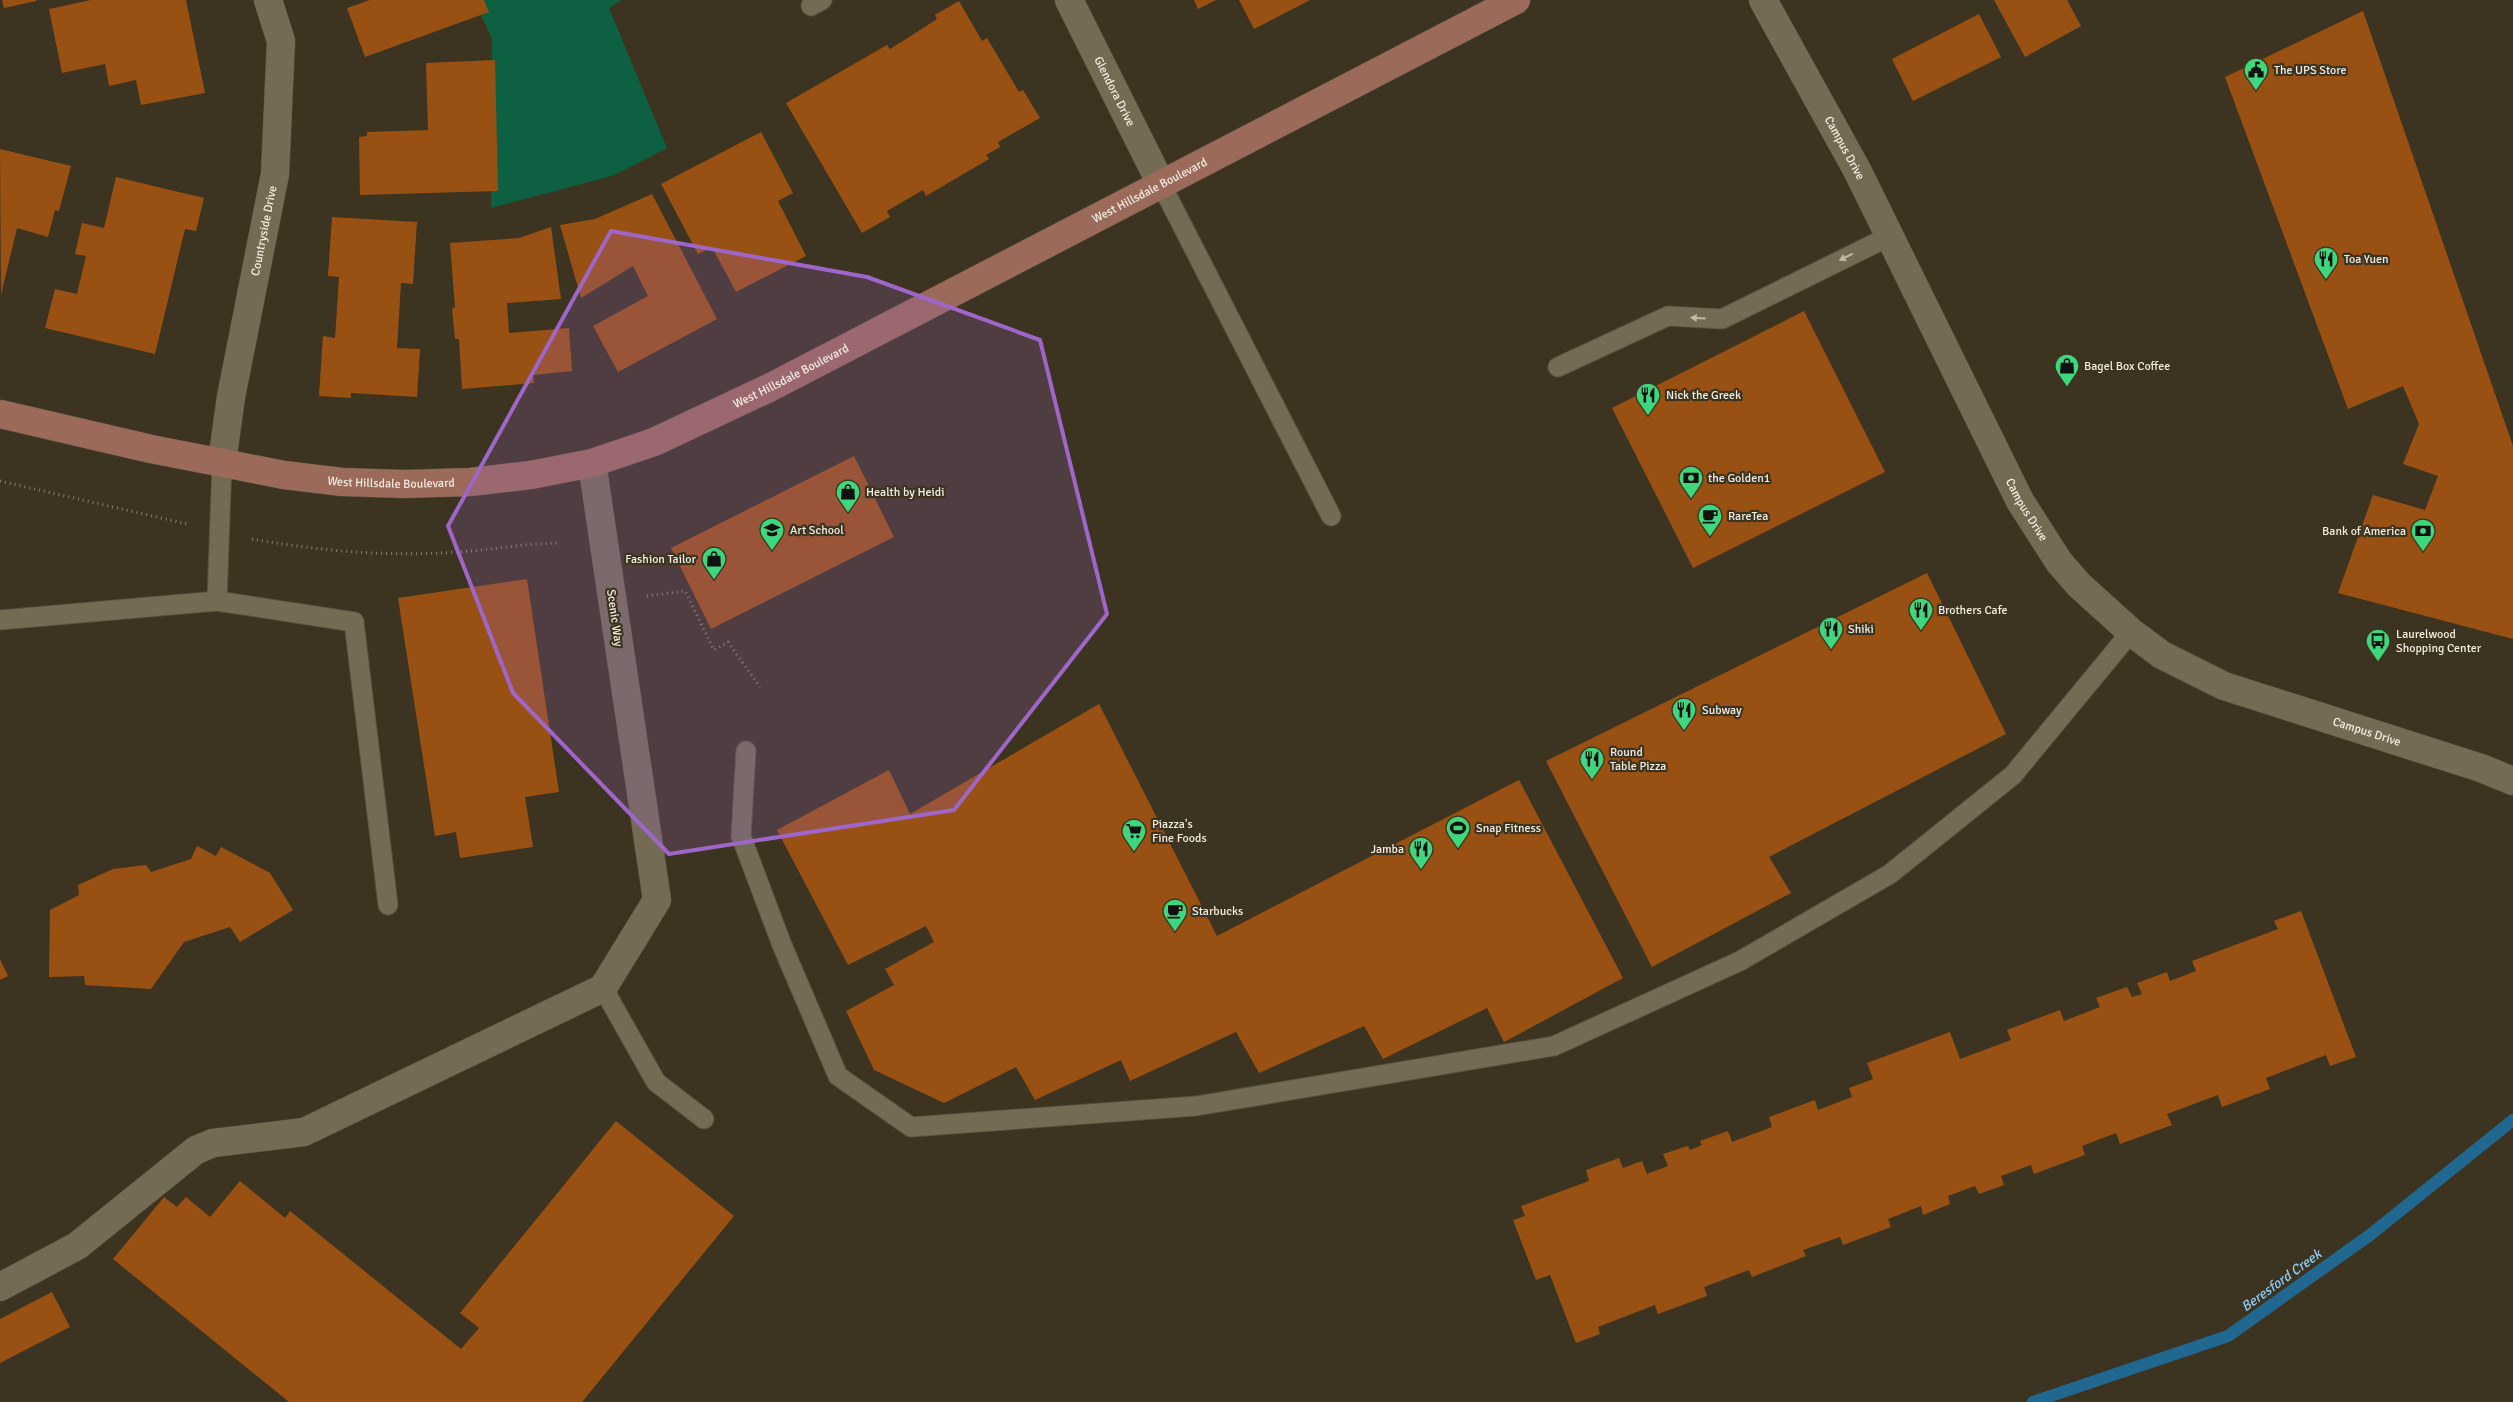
<svg xmlns="http://www.w3.org/2000/svg" width="2513" height="1402" font-family="Signika,sans-serif">
  <style>
    .green { fill: #0e6042 }
    .lines { fill: none; stroke-linecap: round; stroke-linejoin: round }
    .stream { stroke: #216891; stroke-width: 12 }
    .building { fill: #995113 }
    .service-casing { stroke: #595240; stroke-width: 21 }
    .minor-casing { stroke: #595240; stroke-width: 29 }
    .tertiary-casing { stroke: #595240; stroke-width: 29 }
    .secondary-casing { stroke: #595240; stroke-width: 29 }
    .path { stroke: #888070; stroke-width: 3; stroke-dasharray: 1 4; stroke-linecap: butt }
    .service { stroke: #746b55; stroke-width: 19 }
    .minor { stroke: #746b55; stroke-width: 28 }
    .tertiary { stroke: #746b55; stroke-width: 28 }
    .secondary { stroke: #9b6a5b; stroke-width: 28 }
    .oneway { fill: #c0b9a9 }
    .marked { fill: #9f66c9; fill-opacity: 0.2; stroke: #9f66c9; stroke-width: 4; stroke-linejoin: round }
    .labels { text-anchor: middle; stroke-width: 4.5; stroke-linejoin: round; paint-order: stroke }
    .poi-label { font-size: 12px; fill: #f3ede1; stroke: #3c3420; text-anchor: start }
    .street-label { font-size: 12px; fill: #f3ede1; stroke: #3c3420 }
    .water-label { font-size: 14px; font-style: italic; fill: #8dcdf8; stroke: #3c3420 }
  </style>
  <rect width="100%" height="100%" fill="#3c3420"/>
  <path class="green" d="M 474,0 L 622,0 L 609,8 L 667,148 L 615,175 L 491,208 L 492,39 Z"/>
  <g class="lines">
    <path class="stream" d="M 2033,1402 L 2228,1336 L 2370,1235 L 2513,1120"/>
  </g>
  <path class="building" d="M 2,0 L 36,0 L 36,1 L 4,8 Z
    M 91,0 L 186,0 L 205,93 L 141,105 L 136,80 L 109,86 L 105,64 L 62,73 L 49,9 Z
    M 370,0 L 484,0 L 489,12 L 365,57 L 347,8 Z
    M 1194,0 L 1216,0 L 1198,9 Z
    M 1239,0 L 1310,0 L 1254,29 Z
    M 1994,0 L 2067,0 L 2081,26 L 2025,57 Z
    M 959,1 L 982,41 L 987,38 L 1019,92 L 1023,90 L 1040,118 L 998,142 L 1000,147 L 986,155 L 989,159 L 926,196 L 923,190 L 887,211 L 890,217 L 862,233 L 786,103 L 887,45 L 890,49 L 906,39 L 937,19 L 935,15 Z
    M 2363,11 L 2513,446 L 2513,639 L 2338,593 L 2373,495 L 2425,510 L 2438,476 L 2403,464 L 2419,424 L 2403,386 L 2348,409 L 2225,77 Z
    M 1979,14 L 2001,57 L 1913,101 L 1892,59 Z
    M 495,60 L 498,191 L 360,195 L 359,137 L 367,136 L 367,132 L 428,130 L 426,63 Z
    M 761,132 L 793,193 L 778,201 L 806,256 L 736,292 L 712,247 L 698,254 L 661,184 Z
    M 0,149 L 71,166 L 59,211 L 55,210 L 48,237 L 17,228 L 1,295 Z
    M 116,177 L 204,198 L 196,231 L 185,229 L 155,354 L 45,328 L 55,289 L 77,294 L 86,256 L 75,254 L 82,223 L 104,228 Z
    M 652,194 L 717,319 L 618,372 L 593,326 L 648,296 L 633,266 L 581,298 L 560,225 L 595,219 Z
    M 332,217 L 417,222 L 413,284 L 401,283 L 397,348 L 420,349 L 417,397 L 351,393 L 351,398 L 319,396 L 323,336 L 335,338 L 339,277 L 328,276 Z
    M 551,227 L 561,299 L 507,303 L 509,333 L 569,328 L 572,371 L 533,375 L 534,383 L 462,389 L 459,339 L 455,339 L 452,308 L 455,308 L 450,243 L 519,238 Z
    M 1804,311 L 1885,472 L 1693,568 L 1612,408 Z
    M 854,456 L 894,537 L 711,629 L 671,548 Z
    M 1927,573 L 2006,734 L 1769,857 L 1791,893 L 1652,967 L 1546,761 Z
    M 527,579 L 559,792 L 525,797 L 533,847 L 460,858 L 456,832 L 435,836 L 398,598 Z
    M 1099,704 L 1217,936 L 1519,780 L 1623,978 L 1504,1042 L 1487,1008 L 1383,1059 L 1364,1026 L 1259,1073 L 1236,1032 L 1130,1081 L 1121,1060 L 1035,1100 L 1016,1067 L 944,1103 L 874,1070 L 846,1011 L 894,985 L 885,969 L 934,942 L 926,926 L 848,965 L 777,830 L 889,770 L 910,814 Z
    M 197,846 L 216,856 L 221,847 L 270,873 L 293,910 L 240,942 L 230,927 L 184,942 L 151,989 L 85,985 L 84,976 L 49,977 L 50,910 L 79,895 L 78,885 L 113,869 L 146,865 L 151,872 L 191,859 Z
    M 2301,911 L 2356,1057 L 2330,1066 L 2326,1055 L 2266,1078 L 2270,1089 L 2222,1107 L 2218,1095 L 2167,1114 L 2172,1125 L 2120,1144 L 2116,1133 L 2082,1146 L 2085,1155 L 2034,1174 L 2031,1165 L 2001,1176 L 2004,1185 L 1979,1194 L 1975,1186 L 1948,1196 L 1950,1204 L 1923,1215 L 1921,1206 L 1888,1219 L 1891,1227 L 1843,1245 L 1840,1237 L 1803,1250 L 1806,1256 L 1752,1277 L 1749,1270 L 1704,1287 L 1707,1296 L 1658,1314 L 1655,1305 L 1598,1327 L 1600,1334 L 1576,1343 L 1550,1275 L 1536,1280 L 1513,1220 L 1525,1216 L 1521,1206 L 1589,1181 L 1586,1170 L 1619,1158 L 1623,1168 L 1642,1161 L 1647,1174 L 1668,1166 L 1663,1154 L 1688,1146 L 1690,1150 L 1702,1145 L 1700,1141 L 1728,1131 L 1732,1142 L 1772,1127 L 1769,1117 L 1815,1100 L 1818,1110 L 1852,1097 L 1849,1088 L 1873,1079 L 1867,1063 L 1950,1032 L 1960,1059 L 2011,1040 L 2007,1030 L 2060,1010 L 2064,1021 L 2100,1007 L 2096,998 L 2127,987 L 2132,997 L 2142,994 L 2137,983 L 2167,972 L 2170,981 L 2196,971 L 2192,961 L 2278,929 L 2274,921 Z
    M 0,959 L 8,976 L 0,980 Z
    M 616,1121 L 734,1216 L 582,1402 L 289,1402 L 113,1259 L 164,1197 L 177,1207 L 186,1197 L 210,1217 L 240,1181 L 285,1218 L 290,1211 L 461,1349 L 479,1328 L 460,1313 Z
    M 52,1292 L 70,1327 L 0,1363 L 0,1319 Z"/>
  <g class="lines">
    <defs>
      <path id="service" d="M 811,6 L 822,0
        M 1161,184 L 1331,516
        M 1558,367 L 1668,316 L 1722,319 L 1890,236
        M 217,601 L 354,622 L 388,905
        M 0,620 L 217,601 L 222,462
        M 746,751 L 741,836 L 782,945 L 838,1076 L 911,1127 L 1196,1106 L 1554,1046 L 1740,961 L 1890,874 L 2013,775 L 2131,632
        M 603,988 L 656,1082 L 704,1119"/>
      <g id="minor">
        <path id="s1" d="M 1763,0 L 1857,170 L 2020,501 L 2059,562 L 2079,585 L 2131,632 L 2162,655 L 2224,686 L 2481,768 L 2513,781"/>
        <path id="s2" d="M 222,462 L 231,397 L 275,174 L 281,41 L 268,0"/>
        <path d="M 0,1287 L 77,1246 L 196,1150 L 213,1143 L 304,1132 L 603,988 L 657,900 L 592,463"/>
      </g>
      <g id="tertiary">
        <path id="s3" d="M 1069,0 L 1161,184"/>
      </g>
      <g id="secondary">
        <path id="s4" d="M 0,414 L 151,449 L 284,475 L 342,482 L 405,484 L 470,482 L 531,475 L 592,463 L 654,442 L 769,388 L 1516,0"/>
      </g>
    </defs>
    <use href="#service" class="service-casing"/>
    <use href="#minor" class="minor-casing"/>
    <use href="#tertiary" class="tertiary-casing"/>
    <use href="#secondary" class="secondary-casing"/>
    <path class="path" d="M 0,481 L 187,524
      M 252,539 C 320,551 388,557 457,552 C 492,550 525,543 560,543
      M 647,596 L 685,591 L 714,650 L 728,642 L 760,687"/>
    <use href="#service" class="service"/>
    <use href="#minor" class="minor"/>
    <use href="#tertiary" class="tertiary"/>
    <use href="#secondary" class="secondary"/>
  </g>
  <defs><path id="oneway-solid" d="M-6-.8H1V-3.2L6.5 0L1 3.2V.8H-6Z" transform="scale(1.25)"/></defs>
  <g class="oneway">
    <use href="#oneway-solid" transform="translate(1846 257) rotate(153)"/>
    <use href="#oneway-solid" transform="translate(1698 318) rotate(-176)"/>
  </g>
  <path class="marked" d="M 611,231 L 867,277 L 1040,340 L 1107,614 L 954,810 L 669,854 L 513,693 L 448,526 Z"/>
  <defs>
    <symbol id="civic-pin" viewBox="-11 -11 22 30"><path d="M0 17L-7.5 6A9.5 9.5 0 1 1 7.5 6Z" fill="#3fd77d" stroke="#3c3420"/><path d="M-.6-6.5H3V-4.5H.6V-3L4-1V1h2V6H-6V1h2V-1L-.6-3ZM-1.2 2.5V6h2.4V2.5Z" fill="#111"/></symbol>
    <symbol id="restaurant-pin" viewBox="-11 -11 22 30"><path d="M0 17L-7.5 6A9.5 9.5 0 1 1 7.5 6Z" fill="#3fd77d" stroke="#3c3420"/><path d="M-5-6h1v4h1v-4h1v4h1v-4h1v5L-1.5 .5V6h-2V.5L-5-1ZM5-6V6H3V1.5H1.5Q1.5-4 5-6Z" fill="#111"/></symbol>
    <symbol id="shop-pin" viewBox="-11 -11 22 30"><path d="M0 17L-7.5 6A9.5 9.5 0 1 1 7.5 6Z" fill="#3fd77d" stroke="#3c3420"/><path d="M-5-2.5h2.3a2.7 3.5 0 0 1 5.4 0H5L5.5 6h-11ZM-1.5-2.5h3a1.5 2.3 0 0 0-3 0Z" fill="#111"/></symbol>
    <symbol id="bank-pin" viewBox="-11 -11 22 30"><path d="M0 17L-7.5 6A9.5 9.5 0 1 1 7.5 6Z" fill="#3fd77d" stroke="#3c3420"/><path d="M-6-4H6V4H-6ZM0-2.3a2.3 2.3 0 1 0 0 4.6a2.3 2.3 0 1 0 0-4.6Z" fill="#111"/></symbol>
    <symbol id="cafe-pin" viewBox="-11 -11 22 30"><path d="M0 17L-7.5 6A9.5 9.5 0 1 1 7.5 6Z" fill="#3fd77d" stroke="#3c3420"/><path d="M-5.5-4.5H6V0H3Q3 3.5 0 3.5H-2.5Q-5.5 3.5-5.5 0ZM3-3.2v2h1.7v-2ZM-6 4.5H4V6H-6Z" fill="#111"/></symbol>
    <symbol id="school-pin" viewBox="-11 -11 22 30"><path d="M0 17L-7.5 6A9.5 9.5 0 1 1 7.5 6Z" fill="#3fd77d" stroke="#3c3420"/><path d="M0-5L7-2L0 1L-7-2ZM-4 1L0 2.5L4 1V4Q0 6-4 4Z" fill="#111"/></symbol>
    <symbol id="bus-pin" viewBox="-11 -11 22 30"><path d="M0 17L-7.5 6A9.5 9.5 0 1 1 7.5 6Z" fill="#3fd77d" stroke="#3c3420"/><path d="M-5-6H5V4H4V6H2V4H-2V6H-4V4H-5ZM-3.5-4V0h7V-4ZM-3.5 1.2v1.5H-2V1.2ZM2 1.2v1.5H3.5V1.2Z" fill="#111"/></symbol>
    <symbol id="stadium-pin" viewBox="-11 -11 22 30"><path d="M0 17L-7.5 6A9.5 9.5 0 1 1 7.5 6Z" fill="#3fd77d" stroke="#3c3420"/><path d="M0-5a6.5 5 0 1 0 0 10a6.5 5 0 1 0 0-10ZM-3.5-1.8h7v3.6h-7Z" fill="#111"/></symbol>
    <symbol id="supermarket-pin" viewBox="-11 -11 22 30"><path d="M0 17L-7.5 6A9.5 9.5 0 1 1 7.5 6Z" fill="#3fd77d" stroke="#3c3420"/><path d="M-6-5.5h2.5l.6 2H6L4.5 2H-2.5L-4.4-4H-6ZM-1.5 3.2a1.3 1.3 0 1 0 .1 0ZM3 3.2a1.3 1.3 0 1 0 .1 0Z" fill="#111"/></symbol>
  </defs>
  <g fill-rule="evenodd">
    <use href="#civic-pin" x="2242" y="56" width="28" height="38"/>
    <use href="#restaurant-pin" x="2312" y="245" width="28" height="38"/>
    <use href="#shop-pin" x="2053" y="352" width="28" height="38"/>
    <use href="#restaurant-pin" x="1634" y="381" width="28" height="38"/>
    <use href="#bank-pin" x="1677" y="464" width="28" height="38"/>
    <use href="#shop-pin" x="834" y="478" width="28" height="38"/>
    <use href="#cafe-pin" x="1696" y="502" width="28" height="38"/>
    <use href="#school-pin" x="758" y="516" width="28" height="38"/>
    <use href="#bank-pin" x="2409" y="517" width="28" height="38"/>
    <use href="#shop-pin" x="700" y="545" width="28" height="38"/>
    <use href="#restaurant-pin" x="1907" y="596" width="28" height="38"/>
    <use href="#restaurant-pin" x="1817" y="615" width="28" height="38"/>
    <use href="#bus-pin" x="2364" y="627" width="28" height="38"/>
    <use href="#restaurant-pin" x="1670" y="696" width="28" height="38"/>
    <use href="#restaurant-pin" x="1578" y="745" width="28" height="38"/>
    <use href="#stadium-pin" x="1444" y="814" width="28" height="38"/>
    <use href="#supermarket-pin" x="1120" y="817" width="28" height="38"/>
    <use href="#restaurant-pin" x="1407" y="835" width="28" height="38"/>
    <use href="#cafe-pin" x="1161" y="897" width="28" height="38"/>
  </g>
  <g class="labels">
    <g class="poi-label">
      <text x="2274" y="74">The UPS Store</text>
      <text x="2344" y="263">Toa Yuen</text>
      <text x="2084" y="370">Bagel Box Coffee</text>
      <text x="1666" y="399">Nick the Greek</text>
      <text x="1708" y="482">the Golden1</text>
      <text x="866" y="496">Health by Heidi</text>
      <text x="1728" y="520">RareTea</text>
      <text x="790" y="534">Art School</text>
      <text x="2406" y="535" text-anchor="end">Bank of America</text>
      <text x="696" y="563" text-anchor="end">Fashion Tailor</text>
      <text x="1938" y="614">Brothers Cafe</text>
      <text x="1848" y="633">Shiki</text>
      <text x="2396" y="638">Laurelwood<tspan x="2396" dy="14">Shopping Center</tspan></text>
      <text x="1702" y="714">Subway</text>
      <text x="1610" y="756">Round<tspan x="1610" dy="14">Table Pizza</tspan></text>
      <text x="1152" y="828">Piazza's<tspan x="1152" dy="14">Fine Foods</tspan></text>
      <text x="1476" y="832">Snap Fitness</text>
      <text x="1404" y="853" text-anchor="end">Jamba</text>
      <text x="1192" y="915">Starbucks</text>
    </g>
    <g class="street-label">
      <text dy="4" stroke="none"><textPath href="#s3" startOffset="102">Glendora Drive</textPath></text>
      <text dy="4" stroke="none"><textPath href="#s1" startOffset="169">Campus Drive</textPath></text>
      <text dy="4" stroke="none"><textPath href="#s4" startOffset="1222">West Hillsdale Boulevard</textPath></text>
      <text dy="4" stroke="none"><textPath href="#s2" startOffset="235">Countryside Drive</textPath></text>
      <text dy="4" stroke="none"><textPath href="#s4" startOffset="818">West Hillsdale Boulevard</textPath></text>
      <text dy="4" stroke="none"><textPath href="#s4" startOffset="398">West Hillsdale Boulevard</textPath></text>
      <text dy="4" stroke="none"><textPath href="#s1" startOffset="574">Campus Drive</textPath></text>
      <text transform="translate(615 618) rotate(82)" y="4">Scenic Way</text>
      <text dy="4" stroke="none"><textPath href="#s1" startOffset="994">Campus Drive</textPath></text>
    </g>
    <g class="water-label">
      <text transform="translate(2281 1280) rotate(-36)" y="5">Beresford Creek</text>
    </g>
  </g>
</svg>
